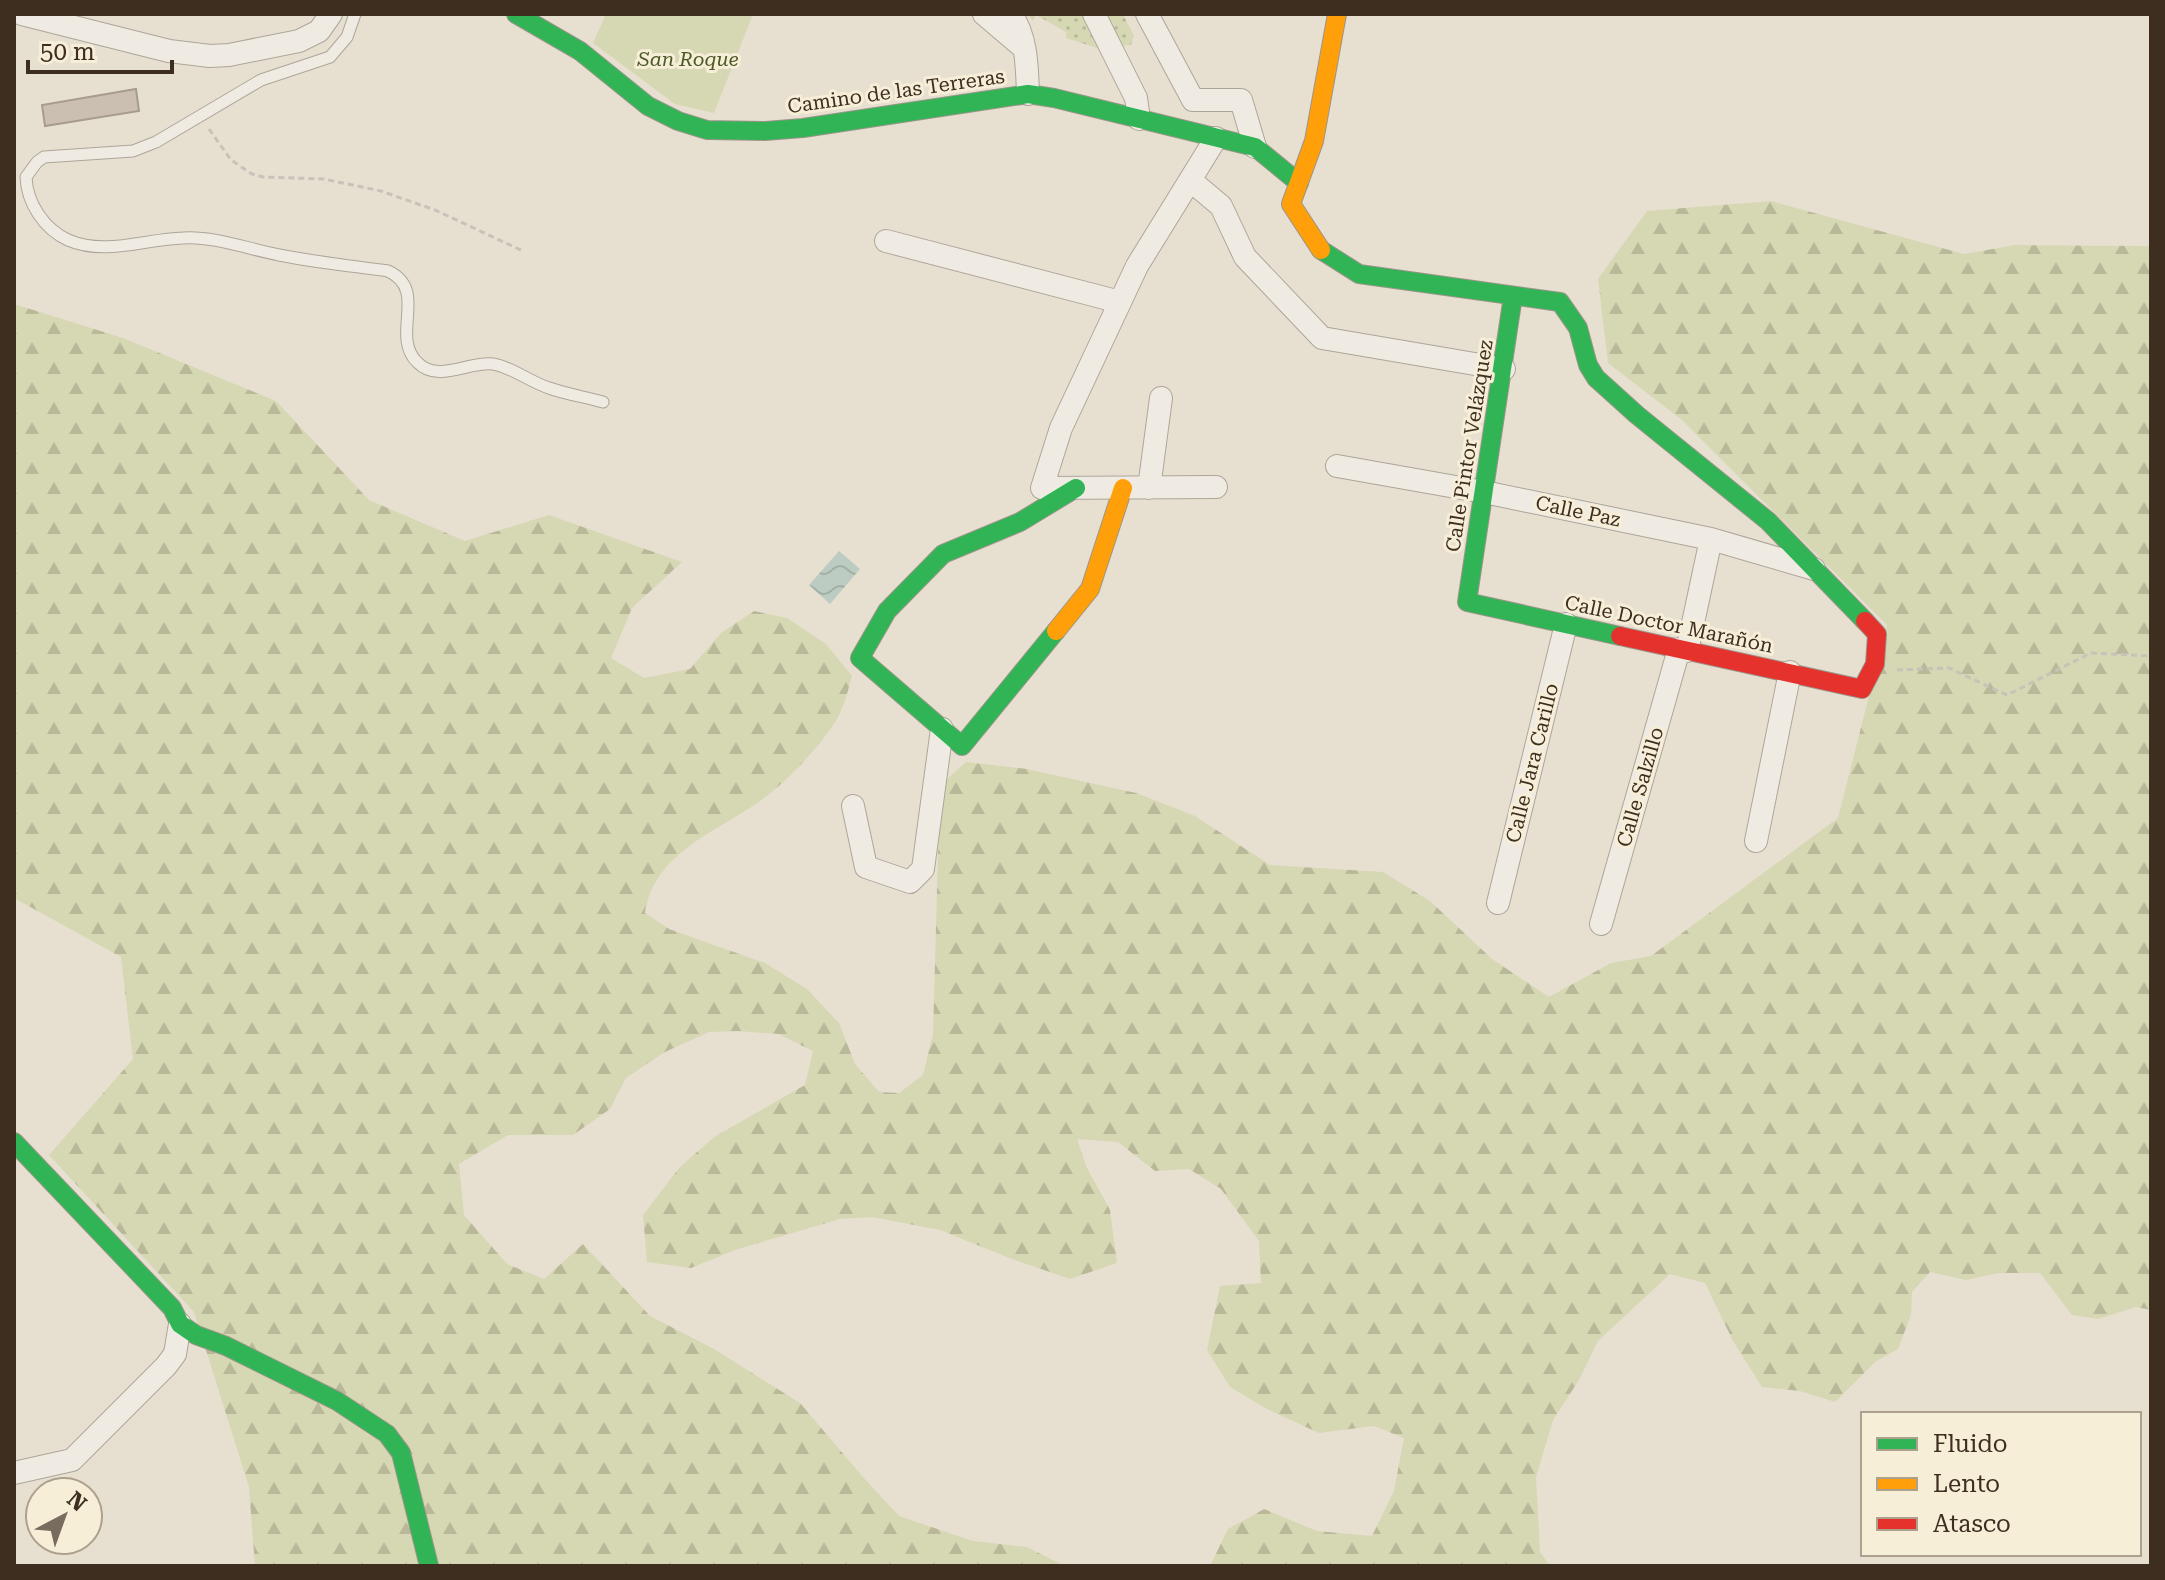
<svg xmlns="http://www.w3.org/2000/svg" width="2165" height="1580" font-family="'Roboto Serif',serif">
  <style>
    .grass { fill: url(#grass-dots) }
    .forest { fill: url(#forest-firs) }
    .park { fill: #d6d7b3 }
    .water { fill: url(#water-waves) }
    .building { fill: #cbbfb2; stroke: #a89c90; stroke-width: 2 }
    .lines { fill: none; stroke-linecap: round; stroke-linejoin: round }
    .lane-casing { stroke: #ada599; stroke-width: 13 }
    .street-casing { stroke: #ada599; stroke-width: 24 }
    .fast-casing { stroke: #9c958a; stroke-width: 20 }
    .slow-casing { stroke: #9c958a; stroke-width: 20 }
    .jam-casing { stroke: #9c958a; stroke-width: 20 }
    .path { stroke: #c8c2b9; stroke-width: 3; stroke-dasharray: 6 4; stroke-linecap: butt }
    .lane { stroke: #efebe3; stroke-width: 11 }
    .street { stroke: #efebe3; stroke-width: 22 }
    .fast { stroke: #30b455; stroke-width: 18 }
    .slow { stroke: #ff9f0a; stroke-width: 18 }
    .jam { stroke: #e5322d; stroke-width: 18 }
    .labels { text-anchor: middle; stroke-width: 6; stroke-linejoin: round; paint-order: stroke }
    .park-label { font-size: 20px; font-style: italic; fill: #4d5a26; stroke: #f7eed8 }
    .street-label { font-size: 20px; fill: #3d2e20; stroke: #f7eed8 }
  </style>
  <defs>
    <pattern id="grass-dots" width="8" height="8" patternUnits="userSpaceOnUse" patternTransform="scale(2)"><rect width="8" height="8" fill="#d6d7b3"/><path d="M2 2h.1M6 6h.1" fill="none" stroke="#b9b99a" stroke-width="1.8" stroke-linecap="round"/></pattern>
    <pattern id="forest-firs" width="22" height="20" patternUnits="userSpaceOnUse" patternTransform="scale(2)"><rect width="22" height="20" fill="#d6d7b3"/><path d="M5 1l3.5 6h-7zM16 11l3.5 6h-7z" fill="#b9b99a"/></pattern>
    <pattern id="water-waves" width="16" height="10" patternUnits="userSpaceOnUse" patternTransform="scale(2)"><rect width="16" height="10" fill="#bcccc2"/><path d="M0 5q4-4 8 0t8 0" fill="none" stroke="#a2b0a6"/></pattern>
  </defs>
  <rect width="100%" height="100%" fill="#e7e0d1"/>
  <path class="grass" d="M 1028,14 L 1123,14 L 1134,36 L 1131,45 L 1097,48 L 1066,38 L 1066,32 L 1036,15 L 1033,21 Z"/>
  <path class="forest" d="M 1771,201 L 1964,254 L 2015,245 L 2151,246 L 2151,1310 L 2136,1307 L 2098,1319 L 2072,1315 L 2040,1273 L 1999,1273 L 1966,1280 L 1930,1272 L 1912,1292 L 1911,1315 L 1898,1349 L 1875,1362 L 1835,1402 L 1800,1391 L 1762,1387 L 1733,1341 L 1705,1283 L 1670,1274 L 1598,1341 L 1579,1380 L 1553,1420 L 1536,1477 L 1540,1552 L 1550,1566 L 1210,1566 L 1228,1529 L 1264,1509 L 1317,1531 L 1372,1536 L 1394,1491 L 1404,1438 L 1374,1426 L 1319,1433 L 1267,1409 L 1230,1387 L 1207,1350 L 1220,1286 L 1261,1283 L 1259,1241 L 1221,1189 L 1189,1169 L 1155,1171 L 1118,1142 L 1077,1139 L 1087,1168 L 1110,1210 L 1117,1263 L 1070,1279 L 1012,1259 L 940,1230 L 872,1217 L 840,1219 L 735,1250 L 691,1268 L 647,1262 L 643,1215 L 679,1168 L 714,1137 L 805,1085 L 813,1051 L 778,1034 L 738,1031 L 709,1032 L 665,1052 L 626,1078 L 610,1109 L 573,1135 L 508,1135 L 459,1164 L 464,1215 L 507,1264 L 544,1279 L 583,1244 L 650,1316 L 714,1349 L 800,1403 L 862,1476 L 899,1516 L 973,1541 L 1027,1547 L 1065,1566 L 255,1566 L 249,1487 L 194,1312 L 49,1155 L 133,1059 L 121,957 L 14,898 L 14,304 L 123,338 L 276,401 L 369,500 L 465,541 L 549,515 L 682,562 L 632,608 L 611,658 L 644,678 L 690,669 L 721,633 L 754,611 L 787,618 L 826,644 L 852,676 C 849,686 847,696 843,706 C 833,734 789,780 764,798 C 719,832 655,850 645,913 L 669,929 L 765,963 L 807,989 L 839,1023 L 855,1064 L 879,1092 L 899,1093 L 923,1075 L 933,1034 L 939,819 L 944,782 L 966,762 L 1027,769 L 1136,793 L 1195,816 L 1270,865 L 1383,872 L 1430,901 L 1492,959 L 1549,997 L 1611,963 L 1651,956 L 1838,818 L 1887,625 L 1682,420 L 1608,363 L 1598,279 L 1647,211 Z"/>
  <path class="park" d="M 606,14 L 753,14 L 714,113 L 675,104 L 593,43 Z"/>
  <path class="water" d="M 839,551 L 860,569 L 830,604 L 809,585 Z"/>
  <path class="building" d="M 136,89 L 139,111 L 45,126 L 42,105 Z"/>
  <g class="lines">
    <defs>
      <path id="lane" d="M 355,14 L 347,37 L 330,57 L 261,80 L 156,142 L 133,151 L 44,157 L 37,162 L 26,177 C 27,203 44,229 68,240 C 105,256 145,239 183,238 C 214,236 248,249 279,255 C 315,262 352,266 388,271 C 429,290 390,335 417,362 C 438,384 468,361 493,364 C 512,367 530,382 549,388 C 566,394 585,397 603,402"/>
      <path id="street" d="M 22,14 L 169,51 L 210,56 L 229,55 L 299,41 L 319,31 L 331,14
        M 984,14 L 1024,48
        M 1011,14 C 1027,37 1027,67 1028,94
        M 1094,14 L 1136,98 L 1139,119
        M 1147,14 L 1193,100 L 1241,100 L 1255,147
        M 1216,138 L 1137,266 L 1061,428 L 1042,488 L 1216,487
        M 1190,180 L 1221,206 L 1245,257 L 1322,338 L 1504,369
        M 886,241 L 1120,302
        M 1337,466 L 1484,492 L 1711,539 L 1814,569
        M 1149,488 L 1161,398
        M 1687,651 L 1711,539
        M 853,806 L 866,867 L 910,882 L 923,869 L 942,729
        M 1756,841 L 1790,672
        M 1498,903 L 1566,624
        M 1601,924 L 1679,649
        M 14,1473 L 72,1460 L 166,1366 L 175,1354 L 180,1324"/>
      <path id="fast" d="M 516,14 L 580,51 L 648,106 L 678,121 L 707,130 L 765,131 L 803,128 L 1028,94 L 1054,98 L 1255,147 L 1299,183
        M 1321,250 L 1359,274 L 1560,302 L 1578,328 L 1588,365 L 1596,378 L 1637,415 L 1768,521 L 1865,621
        M 1513,296 L 1467,602 L 1620,636
        M 1056,631 L 962,746 L 860,658 L 887,611 L 943,554 L 1020,522 L 1076,488
        M 14,1142 L 172,1308 L 180,1324 L 196,1335 L 226,1346 L 337,1401 L 387,1434 L 401,1453 L 429,1566"/>
      <path id="slow" d="M 1321,250 L 1291,204 L 1314,141 L 1337,14
        M 1056,631 L 1090,589 L 1123,488"/>
      <path id="jam" d="M 1620,636 L 1862,689 L 1875,664 L 1877,634 L 1865,621"/>
    </defs>
    <use href="#lane" class="lane-casing"/>
    <use href="#street" class="street-casing"/>
    <use href="#fast" class="fast-casing"/>
    <use href="#slow" class="slow-casing"/>
    <use href="#jam" class="jam-casing"/>
    <path class="path" d="M 209,129 L 231,160 L 252,174 L 263,177 L 324,179 L 381,191 L 435,210 L 523,251
      M 1897,670 L 1949,668 L 2007,695 L 2091,653 L 2151,656"/>
    <use href="#lane" class="lane"/>
    <use href="#street" class="street"/>
    <use href="#fast" class="fast"/>
    <use href="#slow" class="slow"/>
    <use href="#jam" class="jam"/>
  </g>
  <g class="labels">
    <g class="park-label">
      <text x="688" y="66">San Roque</text>
    </g>
    <g class="street-label">
      <text transform="translate(896 91) rotate(-8)" y="7">Camino de las Terreras</text>
      <text transform="translate(1469 446) rotate(-81)" y="7">Calle Pintor Velázquez</text>
      <text transform="translate(1578 511) rotate(12)" y="7">Calle Paz</text>
      <text transform="translate(1669 624) rotate(12)" y="7">Calle Doctor Marañón</text>
      <text transform="translate(1532 763) rotate(-76)" y="7">Calle Jara Carillo</text>
      <text transform="translate(1640 787) rotate(-74)" y="7">Calle Salzillo</text>
    </g>
  </g>
  <rect width="2165" height="1580" fill="none" stroke="#3d2e20" stroke-width="32"/>
  <rect x="1861" y="1412" width="280" height="144" fill="#f7eed8" stroke="#ada18e" stroke-width="2"/>
  <rect x="1877" y="1438" width="40" height="12" fill="#30b455" stroke="#ada18e" stroke-width="2"/>
  <text x="1933" y="1452" font-size="24" fill="#3d2e20">Fluido</text>
  <rect x="1877" y="1478" width="40" height="12" fill="#ff9f0a" stroke="#ada18e" stroke-width="2"/>
  <text x="1933" y="1492" font-size="24" fill="#3d2e20">Lento</text>
  <rect x="1877" y="1518" width="40" height="12" fill="#e5322d" stroke="#ada18e" stroke-width="2"/>
  <text x="1933" y="1532" font-size="24" fill="#3d2e20">Atasco</text>
  <g transform="translate(64 1516) rotate(41)"><circle r="38" fill="#f7eed8" stroke="#ada18e" stroke-width="2"/>
  <path d="M0-6L14 30L0 20L-14 30Z" fill="#786c5e"/>
  <text y="-12" font-size="22" font-weight="bold" text-anchor="middle" fill="#3d2e20">N</text>
  </g>
  <path d="M28 60v12h144v-12" fill="none" stroke="#3d2e20" stroke-width="4"/>
  <text x="40" y="60" font-size="24" fill="#3d2e20" stroke="#f7eed8" stroke-width="6" paint-order="stroke">50 m</text>
</svg>
